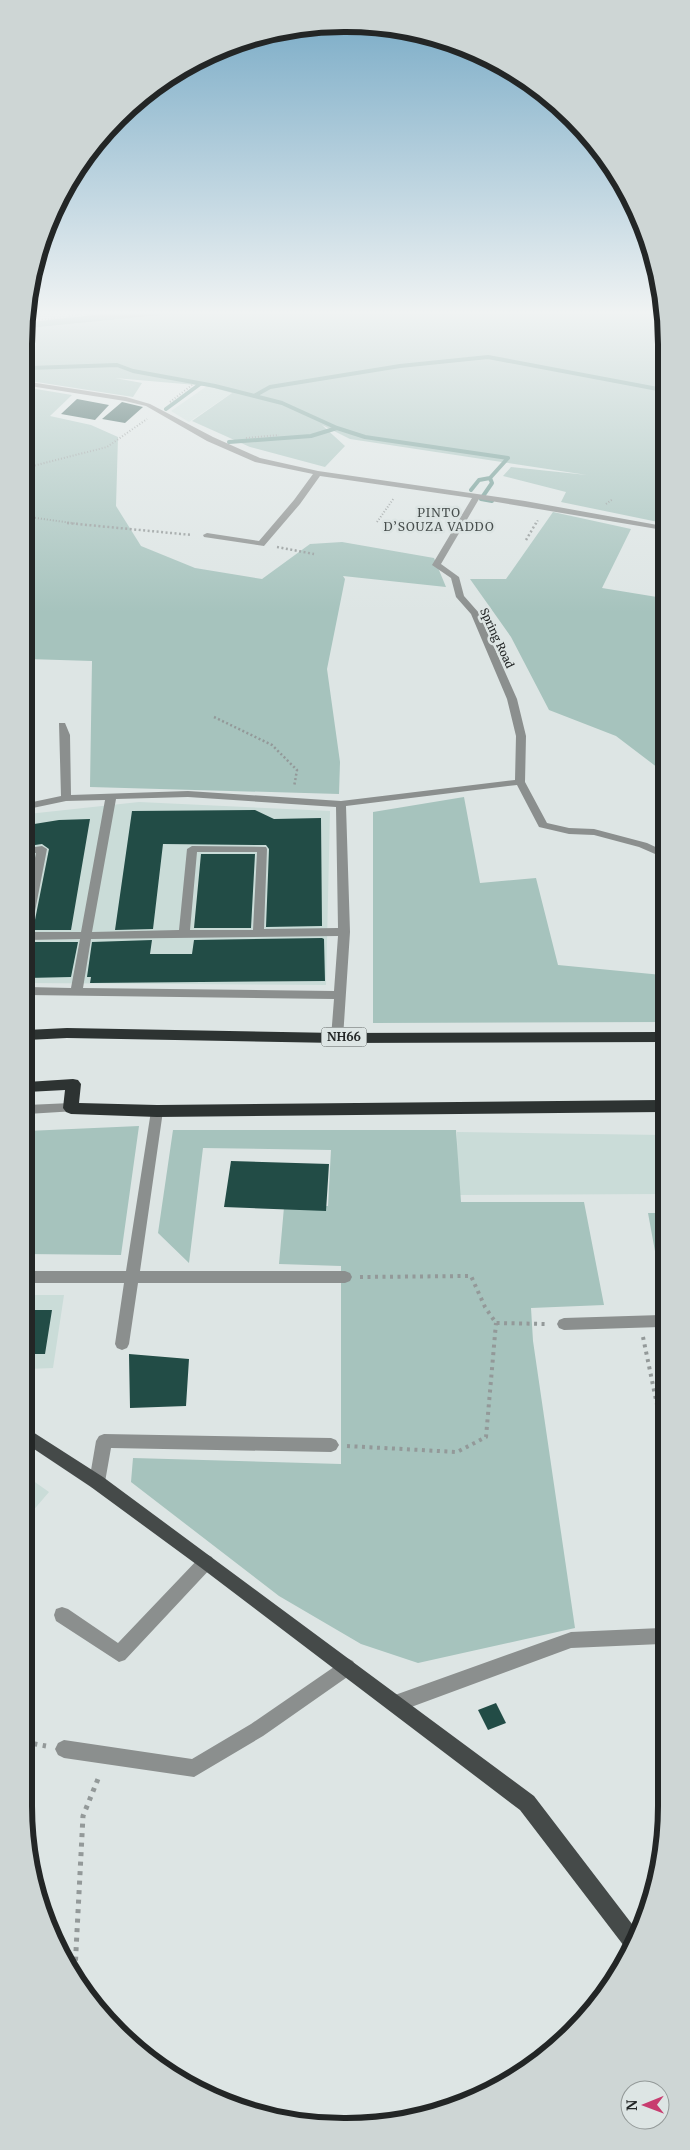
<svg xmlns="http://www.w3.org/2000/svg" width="690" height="2150" font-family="Merriweather,serif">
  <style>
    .built { fill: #cadcd8 }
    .green { fill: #a6c3bd }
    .water { fill: #6c9890 }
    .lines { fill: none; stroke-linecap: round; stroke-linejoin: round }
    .stream { stroke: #6c9890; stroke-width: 4 }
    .building { fill: #224c46 }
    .path-far3 { stroke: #939999; stroke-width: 2; stroke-dasharray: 1 2; stroke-linecap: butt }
    .path-far2 { stroke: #939999; stroke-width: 2.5; stroke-dasharray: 2 2.5; stroke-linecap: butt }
    .path-far1 { stroke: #939999; stroke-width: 4; stroke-dasharray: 3 4.5; stroke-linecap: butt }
    .path { stroke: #939999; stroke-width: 5; stroke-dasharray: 4 5.5; stroke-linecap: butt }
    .minor { fill: #8b8f8e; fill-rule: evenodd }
    .major { fill: #454a49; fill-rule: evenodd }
    .highway { fill: #2d3332; fill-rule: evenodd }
    .labels { text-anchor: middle; stroke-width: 5; stroke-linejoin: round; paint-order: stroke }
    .far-street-label { font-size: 11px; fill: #232626; stroke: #dde5e4 }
    .far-neighbourhood-label { font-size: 12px; letter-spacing: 1px; fill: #484f4e; stroke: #dde5e4 }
    .shield { fill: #dde5e4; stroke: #5b5f5f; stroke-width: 1 }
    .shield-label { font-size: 12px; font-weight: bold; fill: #232626 }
    .rim { fill: none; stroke: #232626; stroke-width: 6 }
  </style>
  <rect width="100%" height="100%" fill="#dde5e4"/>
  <path class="built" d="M 207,386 L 233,392 L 189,422 L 171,411 Z
    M 139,802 L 330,811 L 326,985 L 27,983 L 28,814 Z
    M 457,1132 L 662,1135 L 661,1194 L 458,1195 Z
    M 26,1295 L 64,1295 L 53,1368 L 26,1369 Z
    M 25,1475 L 49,1492 L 25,1520 Z"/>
  <path class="green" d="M 191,312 L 663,312 L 663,523 L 561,502 L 566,492 L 503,476 L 511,467 L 587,475 L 350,439 L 322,425 L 345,446 L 325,467 L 250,447 L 192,421 L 232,393 L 207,386 L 115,378 L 142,383 L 133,397 L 30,381 L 30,328 Z
    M 30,388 L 72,395 L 50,416 L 91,425 L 118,437 L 116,506 L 141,546 L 195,568 L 262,579 L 310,544 L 342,542 L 434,558 L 446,587 L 343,576 L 345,579 L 327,669 L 340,762 L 339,794 L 90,787 L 92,661 L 28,659 Z
    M 553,512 L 631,529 L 602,588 L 663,598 L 662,771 L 616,736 L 549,710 L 511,637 L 470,579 L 506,579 Z
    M 464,797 L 480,883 L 536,878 L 558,965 L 662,975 L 662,1022 L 373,1023 L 373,812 Z
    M 139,1126 L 121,1255 L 26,1254 L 27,1131 Z
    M 173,1130 L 456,1130 L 461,1202 L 584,1202 L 604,1305 L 531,1308 L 533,1341 L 575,1628 L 418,1663 L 361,1644 L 279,1596 L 131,1482 L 133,1458 L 341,1464 L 341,1266 L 279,1264 L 284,1207 L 328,1206 L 331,1150 L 203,1148 L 189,1263 L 158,1233 Z
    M 648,1213 L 661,1213 L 661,1284 Z"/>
  <path class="water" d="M 120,312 L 191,312 L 30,328 L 30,322 Z"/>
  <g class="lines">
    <path class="stream" d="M 30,368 L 117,365 L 133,371 L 215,386 L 282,403 L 337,428 L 365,437 L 508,458
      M 254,396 L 270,387 L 400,366 L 488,357 L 663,390
      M 166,409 L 200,384
      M 229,442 L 311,436 L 337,428
      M 471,490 L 479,480 L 490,478
      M 492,501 L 481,499 L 492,483 L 490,478 L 508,458"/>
  </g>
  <path class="building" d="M 77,399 L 109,405 L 95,420 L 61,414 Z
    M 122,402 L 143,407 L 125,423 L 102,419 Z
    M 255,810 L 274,819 L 321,818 L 322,926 L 266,927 L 269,849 L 266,845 L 163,844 L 153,929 L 115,930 L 132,811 Z
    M 90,819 L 71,930 L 33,930 L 49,849 L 42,844 L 28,846 L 28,825 L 59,820 Z
    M 201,854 L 255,854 L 251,928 L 194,928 Z
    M 322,938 L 324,939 L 325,981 L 90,983 L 91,977 L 87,977 L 92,942 L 152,940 L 150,954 L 192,954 L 194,940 Z
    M 27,942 L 78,942 L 71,977 L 27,978 Z
    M 231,1161 L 329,1164 L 326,1211 L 224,1207 Z
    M 26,1310 L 52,1310 L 45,1354 L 26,1354 Z
    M 129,1354 L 189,1359 L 186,1406 L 130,1408 Z
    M 496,1703 L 506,1723 L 488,1730 L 478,1710 Z"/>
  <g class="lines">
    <path class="path-far3" d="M 30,321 L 106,312
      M 170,402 L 192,385
      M 246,438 L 279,435
      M 29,467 L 107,447 L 147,419
      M 606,504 L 613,499
      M 29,517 L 79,524
      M 377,522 L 394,498
      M 536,524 L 538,520"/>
    <path class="path-far2" d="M 67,523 L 192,535
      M 526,540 L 536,523
      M 277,547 L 314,554
      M 214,717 L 272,745 L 297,770 L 294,787"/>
    <path class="path-far1" d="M 360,1277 L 471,1276 L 485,1307 L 496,1323 L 548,1324
      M 643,1337 L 661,1424
      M 347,1446 L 457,1452 L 486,1437 L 496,1323"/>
    <path class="path" d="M 24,1742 L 46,1746
      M 75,1970 L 83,1816 L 100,1774"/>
    <path class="minor" d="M 30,382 L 126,397 L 150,404 L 213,437 L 260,458 L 318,471 L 525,501 L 663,526 L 663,530 L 479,499 L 441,564 L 459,577 L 464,596 L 479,613 L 517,699 L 526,736 L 525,782 L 547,823 L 569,828 L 594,829 L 647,843 L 662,850 L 662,857 L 639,847 L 594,835 L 569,834 L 539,827 L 517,785 L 346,806 L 350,932 L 343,1038 L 341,1041 L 337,1042 L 331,1038 L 334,999 L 27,995 L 27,987 L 71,988 L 80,939 L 27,940 L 27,898 L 36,853 L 28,854 L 28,848 L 42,846 L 47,849 L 31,932 L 81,932 L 105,800 L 66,801 L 28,809 L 28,803 L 61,796 L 59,723 L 65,723 L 70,735 L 71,795 L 188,791 L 341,801 L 515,780 L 516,736 L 507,699 L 471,614 L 456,597 L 451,578 L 432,565 L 472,498 L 320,476 L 300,504 L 264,546 L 204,537 L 203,535 L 207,533 L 259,541 L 294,500 L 313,474 L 255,462 L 207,441 L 146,406 L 125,401 L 30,386 ZM 188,797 L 336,807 L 338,928 L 264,929 L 267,849 L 266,847 L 192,846 L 187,849 L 179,930 L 92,932 L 116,799 ZM 197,852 L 257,852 L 253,930 L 190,930 ZM 338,936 L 334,991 L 83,988 L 91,939 Z
      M 71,1103 L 76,1105 L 77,1108 L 76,1111 L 27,1114 L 27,1105 Z
      M 157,1106 L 162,1108 L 163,1111 L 140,1271 L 345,1271 L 350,1273 L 352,1277 L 350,1281 L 345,1283 L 138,1283 L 129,1344 L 127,1348 L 122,1350 L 117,1348 L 115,1344 L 124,1283 L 26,1283 L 26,1271 L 126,1271 L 151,1111 L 152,1108 Z
      M 661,1315 L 661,1327 L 564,1330 L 559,1328 L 557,1324 L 559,1320 L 564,1318 Z
      M 104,1434 L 331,1438 L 336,1440 L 339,1445 L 336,1450 L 331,1452 L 111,1448 L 105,1482 L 103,1487 L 97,1489 L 91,1487 L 89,1482 L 96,1441 L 99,1436 Z
      M 206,1554 L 212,1557 L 214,1562 L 212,1567 L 125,1660 L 119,1662 L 56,1621 L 54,1615 L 56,1609 L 62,1607 L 68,1609 L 118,1643 L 200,1557 Z
      M 661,1628 L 661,1644 L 571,1648 L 395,1713 L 389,1710 L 386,1704 L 389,1698 L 395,1695 L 571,1632 Z
      M 347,1658 L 353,1661 L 356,1667 L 353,1673 L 263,1736 L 194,1777 L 64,1758 L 58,1755 L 55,1749 L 58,1743 L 64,1740 L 192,1759 L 251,1724 Z"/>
    <path class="major" d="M 25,1427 L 103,1477 L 534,1796 L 635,1928 L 627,1947 L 624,1946 L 520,1810 L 200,1567 L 91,1487 L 25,1443 Z"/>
    <path class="highway" d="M 67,1028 L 337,1033 L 662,1032 L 662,1042 L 337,1043 L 67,1038 L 27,1040 L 27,1030 Z
      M 73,1079 L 78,1080 L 81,1084 L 79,1103 L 157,1105 L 662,1100 L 662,1112 L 157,1117 L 71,1114 L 66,1112 L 63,1108 L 65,1090 L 27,1092 L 27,1082 Z"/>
  </g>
  <linearGradient id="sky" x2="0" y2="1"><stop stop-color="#76a9c5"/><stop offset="0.51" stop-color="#f0f3f3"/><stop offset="1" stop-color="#f0f3f3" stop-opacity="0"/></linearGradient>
  <rect width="690" height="613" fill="url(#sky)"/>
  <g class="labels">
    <g class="far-street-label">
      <text transform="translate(497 638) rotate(65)" y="4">Spring Road</text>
    </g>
    <g class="far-neighbourhood-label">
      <text x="439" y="517">PINTO<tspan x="439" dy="14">D’SOUZA VADDO</tspan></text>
    </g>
    <rect class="shield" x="321.5" y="1027.5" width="45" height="19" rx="4"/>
    <g class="shield-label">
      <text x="344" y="1041">NH66</text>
    </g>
  </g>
  <path d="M0 0H690V2150H0ZM344 32H346A312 312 0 0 1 658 344V1806A312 312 0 0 1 346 2118H344A312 312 0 0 1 32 1806V344A312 312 0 0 1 344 32Z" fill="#ced6d5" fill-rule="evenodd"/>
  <path class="rim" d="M344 32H346A312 312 0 0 1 658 344V1806A312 312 0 0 1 346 2118H344A312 312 0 0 1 32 1806V344A312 312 0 0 1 344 32Z"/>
  <g transform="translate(645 2105) rotate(269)"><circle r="24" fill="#dde5e4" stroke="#939998"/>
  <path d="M0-4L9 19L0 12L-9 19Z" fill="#c83c6f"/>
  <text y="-8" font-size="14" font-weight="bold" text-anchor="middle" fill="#232626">N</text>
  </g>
</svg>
